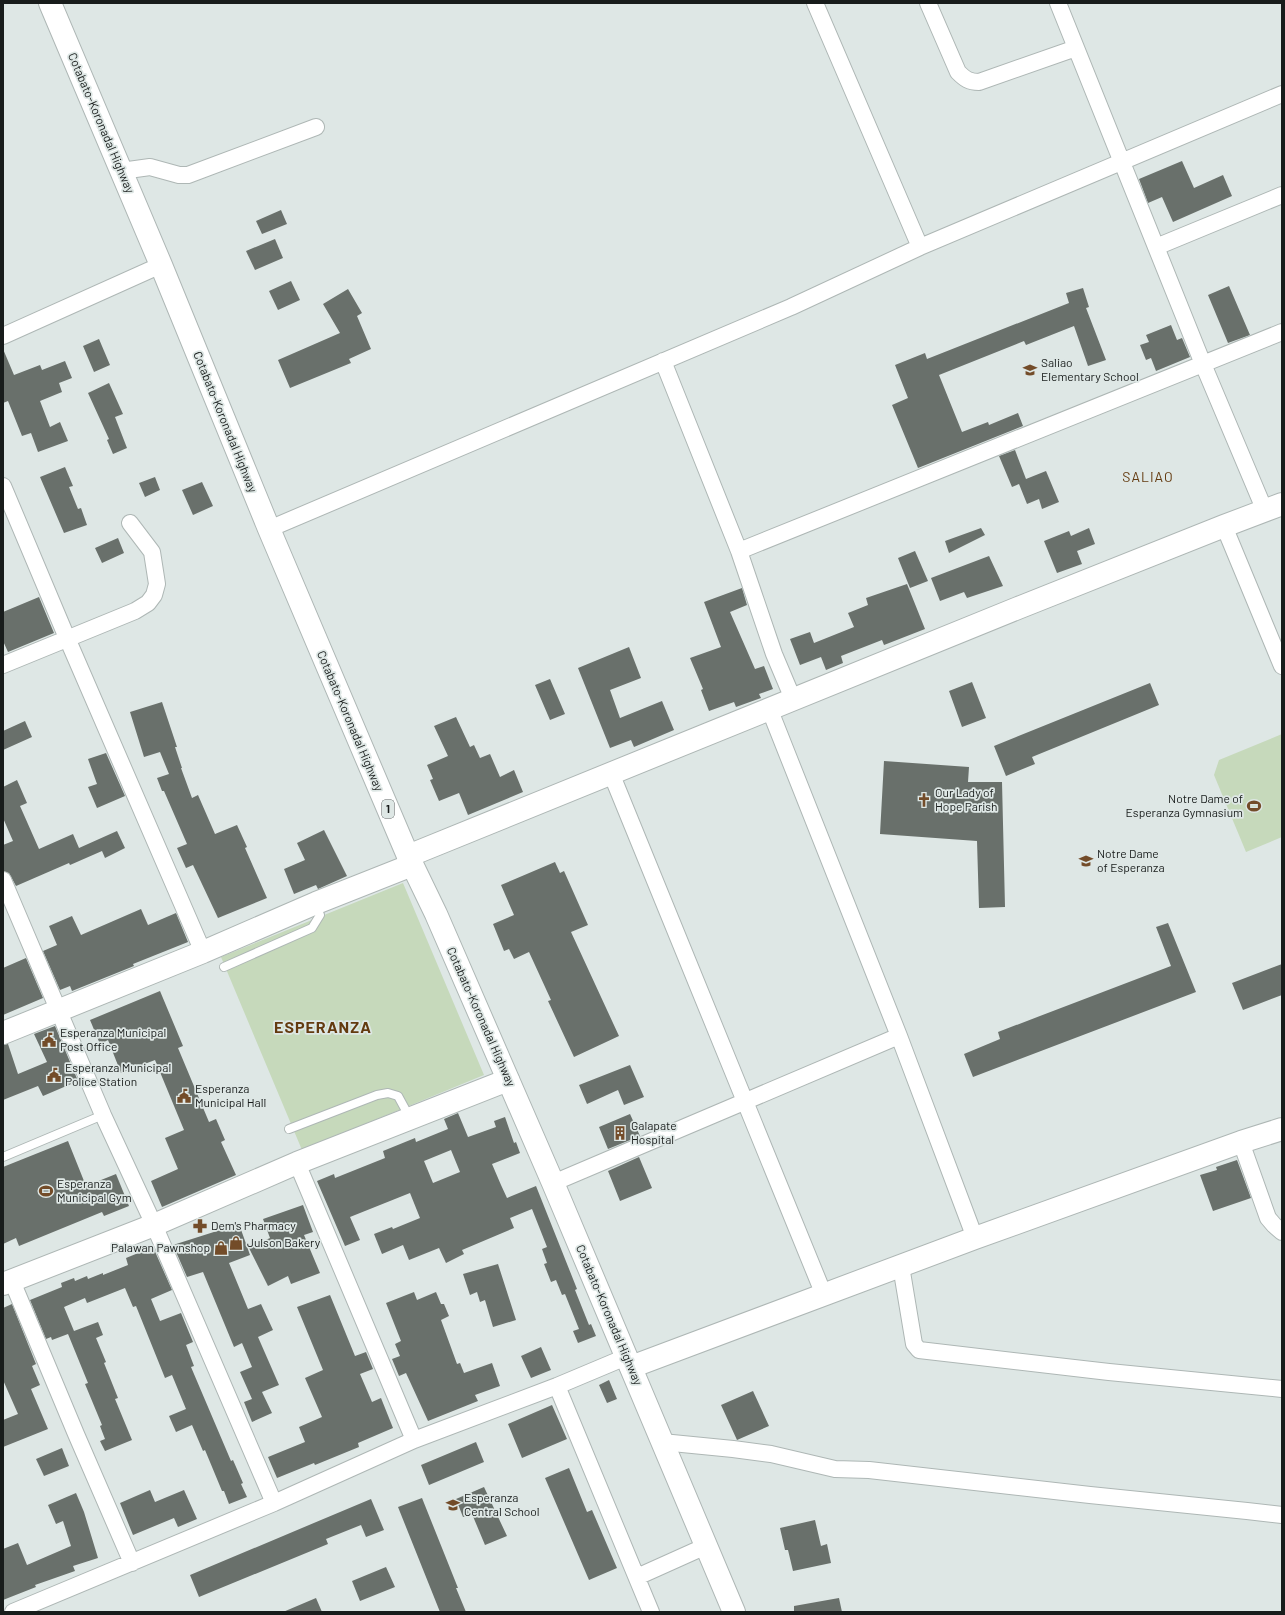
<svg xmlns="http://www.w3.org/2000/svg" width="1285" height="1615" font-family="Barlow,sans-serif">
  <style>
    .green { fill: #c6d9bb }
    .building { fill: #69706b; fill-rule: evenodd }
    .lines { fill: none; stroke-linecap: round; stroke-linejoin: round }
    .lane-casing { stroke: #aeb7b5; stroke-width: 10 }
    .street-casing { stroke: #aeb7b5; stroke-width: 18 }
    .secondary-casing { stroke: #aeb7b5; stroke-width: 24 }
    .highway-casing { stroke: #aeb7b5; stroke-width: 24 }
    .lane { stroke: #fff; stroke-width: 8 }
    .street { stroke: #fff; stroke-width: 16 }
    .secondary { stroke: #fff; stroke-width: 22 }
    .highway { stroke: #fff; stroke-width: 22 }
    .labels { text-anchor: middle; stroke-width: 3.5; stroke-linejoin: round; paint-order: stroke }
    .shield { fill: #dee7e5; stroke: #535958; stroke-width: 1 }
    .shield-label { font-size: 11px; font-weight: bold; fill: #181c1b }
    .street-label { font-size: 12px; fill: #181c1b; stroke: #dee7e5 }
    .poi-label { font-size: 12px; fill: #181c1b; stroke: #dee7e5; text-anchor: start }
    .quarter-label { font-size: 14px; letter-spacing: 1px; fill: #633a0f; stroke: #dee7e5 }
    .district-label { font-size: 16px; font-weight: bold; letter-spacing: 1px; fill: #633a0f; stroke: #dee7e5 }
  </style>
  <rect width="100%" height="100%" fill="#dee7e5"/>
  <path class="green" d="M 1282,734 L 1282,837 L 1246,852 L 1214,775 L 1219,760 Z
    M 403,883 L 484,1075 L 302,1150 L 221,957 Z"/>
  <path class="building" d="M 1182,161 L 1194,188 L 1223,175 L 1232,196 L 1173,222 L 1162,197 L 1148,203 L 1139,179 Z
    M 281,210 L 287,224 L 262,234 L 256,221 Z
    M 275,239 L 283,258 L 255,270 L 246,251 Z
    M 291,281 L 300,300 L 278,310 L 269,291 Z
    M 1229,286 L 1250,335 L 1228,343 L 1208,295 Z
    M 1083,288 L 1089,307 L 1086,308 L 1106,360 L 1088,366 L 1074,326 L 1026,345 L 1024,341 L 939,375 L 962,432 L 988,422 L 989,425 L 1018,413 L 1023,426 L 918,468 L 892,405 L 908,398 L 895,365 L 925,353 L 927,359 L 1069,303 L 1066,293 Z
    M 348,289 L 362,313 L 357,316 L 371,349 L 349,359 L 351,363 L 290,388 L 278,360 L 340,333 L 323,304 Z
    M 1171,325 L 1177,340 L 1182,338 L 1190,357 L 1156,371 L 1151,358 L 1146,360 L 1140,345 L 1149,342 L 1146,335 Z
    M 99,339 L 110,365 L 94,372 L 83,346 Z
    M 3,349 L 14,375 L 40,365 L 42,370 L 65,361 L 72,378 L 59,383 L 62,392 L 40,401 L 50,427 L 60,422 L 68,441 L 38,452 L 31,433 L 22,436 L 8,401 L 3,403 Z
    M 109,383 L 123,414 L 115,417 L 127,448 L 113,454 L 107,440 L 109,439 L 88,393 Z
    M 1015,450 L 1026,479 L 1046,471 L 1059,502 L 1042,509 L 1039,499 L 1027,504 L 1019,484 L 1012,487 L 999,456 Z
    M 65,467 L 73,486 L 69,487 L 78,509 L 81,508 L 87,525 L 64,533 L 40,477 Z
    M 155,477 L 160,490 L 145,497 L 139,483 Z
    M 202,482 L 213,506 L 193,515 L 182,490 Z
    M 981,528 L 985,535 L 949,553 L 945,541 Z
    M 1089,528 L 1095,544 L 1077,551 L 1082,564 L 1057,573 L 1044,541 L 1069,531 L 1071,536 Z
    M 118,538 L 124,553 L 102,563 L 95,548 Z
    M 915,551 L 928,581 L 910,588 L 898,558 Z
    M 989,556 L 1003,586 L 967,598 L 964,592 L 940,601 L 931,578 Z
    M 907,584 L 925,629 L 884,645 L 882,640 L 841,656 L 843,663 L 826,670 L 821,657 L 800,665 L 790,639 L 810,632 L 814,643 L 854,627 L 848,613 L 868,605 L 866,598 Z
    M 742,588 L 747,605 L 730,612 L 755,669 L 764,666 L 773,689 L 759,694 L 761,698 L 736,707 L 734,702 L 709,711 L 701,690 L 703,689 L 690,658 L 721,647 L 704,602 Z
    M 39,597 L 54,633 L 8,652 L 3,641 L 3,612 Z
    M 629,647 L 641,678 L 610,690 L 620,718 L 662,701 L 674,730 L 634,747 L 631,740 L 610,748 L 578,668 Z
    M 550,679 L 565,714 L 550,720 L 535,685 Z
    M 972,682 L 986,718 L 962,727 L 949,691 Z
    M 1150,683 L 1159,705 L 1032,757 L 1035,764 L 1006,776 L 994,746 Z
    M 162,702 L 177,747 L 175,747 L 182,768 L 181,768 L 192,798 L 198,795 L 215,834 L 237,825 L 247,847 L 245,848 L 267,898 L 218,918 L 193,865 L 186,868 L 177,848 L 187,844 L 164,791 L 162,791 L 157,778 L 169,774 L 160,752 L 144,757 L 130,712 Z
    M 456,717 L 470,747 L 474,745 L 480,758 L 490,754 L 500,777 L 514,770 L 523,792 L 468,815 L 459,793 L 439,801 L 430,780 L 433,779 L 427,765 L 448,756 L 434,726 Z
    M 25,721 L 32,737 L 3,750 L 3,731 Z
    M 106,753 L 125,796 L 97,808 L 88,787 L 97,784 L 88,759 Z
    M 884,761 L 969,767 L 968,782 L 1002,782 L 1005,907 L 979,908 L 977,841 L 880,834 Z
    M 17,780 L 27,803 L 20,806 L 39,849 L 73,834 L 79,848 L 117,831 L 125,848 L 105,858 L 102,851 L 70,865 L 69,863 L 16,886 L 9,873 L 3,871 L 3,845 L 13,841 L 3,818 L 3,787 Z
    M 324,830 L 347,876 L 318,889 L 316,885 L 294,894 L 284,869 L 305,860 L 297,843 Z
    M 555,862 L 560,873 L 564,871 L 588,925 L 571,932 L 619,1036 L 574,1057 L 548,1001 L 551,1000 L 529,952 L 514,959 L 509,949 L 504,951 L 493,924 L 514,915 L 501,885 Z
    M 141,909 L 148,925 L 176,913 L 188,942 L 133,964 L 134,966 L 72,991 L 70,986 L 60,990 L 43,951 L 57,945 L 49,926 L 72,916 L 81,935 Z
    M 1168,923 L 1196,992 L 973,1077 L 964,1054 L 1000,1039 L 998,1032 L 1171,966 L 1156,927 Z
    M 26,958 L 43,998 L 3,1015 L 3,968 Z
    M 1282,964 L 1282,995 L 1243,1010 L 1232,983 Z
    M 160,991 L 183,1046 L 178,1048 L 209,1122 L 216,1119 L 225,1140 L 221,1142 L 236,1175 L 162,1207 L 151,1181 L 178,1169 L 165,1138 L 184,1130 L 155,1060 L 121,1073 L 108,1040 L 100,1044 L 90,1020 Z
    M 55,1026 L 78,1081 L 43,1096 L 38,1086 L 3,1100 L 3,1045 L 8,1044 L 18,1074 L 47,1062 L 34,1034 Z
    M 630,1065 L 644,1097 L 624,1105 L 618,1090 L 587,1104 L 579,1085 Z
    M 458,1113 L 468,1137 L 496,1127 L 494,1121 L 505,1117 L 514,1143 L 516,1142 L 520,1153 L 492,1164 L 501,1185 L 507,1198 L 536,1186 L 577,1289 L 575,1290 L 589,1325 L 591,1324 L 596,1336 L 578,1343 L 573,1331 L 579,1329 L 565,1294 L 562,1295 L 556,1280 L 551,1282 L 544,1264 L 547,1263 L 542,1249 L 547,1247 L 532,1209 L 510,1218 L 514,1228 L 462,1250 L 464,1254 L 446,1263 L 439,1248 L 409,1260 L 403,1245 L 382,1254 L 374,1234 L 392,1227 L 393,1229 L 420,1218 L 410,1193 L 350,1217 L 360,1240 L 345,1246 L 317,1181 L 334,1174 L 335,1178 L 385,1158 L 383,1151 L 415,1138 L 416,1142 L 448,1129 L 444,1119 ZM 451,1150 L 460,1172 L 433,1183 L 424,1161 Z
    M 630,1114 L 640,1136 L 608,1149 L 599,1127 Z
    M 68,1141 L 86,1186 L 116,1174 L 129,1206 L 104,1216 L 102,1212 L 19,1246 L 16,1238 L 3,1244 L 3,1167 Z
    M 639,1157 L 652,1188 L 620,1201 L 608,1171 Z
    M 1237,1160 L 1251,1198 L 1213,1211 L 1200,1175 L 1217,1170 L 1216,1167 Z
    M 303,1205 L 313,1232 L 304,1235 L 320,1273 L 291,1284 L 288,1276 L 268,1286 L 249,1248 L 270,1238 L 263,1219 Z
    M 239,1224 L 250,1255 L 229,1263 L 248,1309 L 261,1304 L 273,1330 L 258,1337 L 279,1385 L 262,1392 L 272,1413 L 252,1422 L 244,1402 L 252,1399 L 240,1372 L 252,1367 L 242,1343 L 234,1347 L 203,1272 L 187,1277 L 173,1245 Z
    M 153,1247 L 172,1290 L 151,1299 L 160,1321 L 181,1313 L 193,1342 L 186,1345 L 194,1366 L 191,1367 L 231,1461 L 233,1460 L 243,1483 L 241,1484 L 247,1497 L 229,1504 L 224,1491 L 222,1491 L 205,1450 L 203,1451 L 192,1425 L 176,1432 L 169,1416 L 186,1409 L 172,1375 L 165,1378 L 136,1306 L 133,1307 L 125,1288 L 87,1303 L 85,1298 L 64,1307 L 74,1331 L 98,1322 L 103,1335 L 96,1338 L 106,1362 L 104,1363 L 118,1398 L 115,1399 L 132,1440 L 105,1451 L 100,1441 L 105,1439 L 100,1426 L 102,1425 L 85,1384 L 88,1383 L 68,1334 L 52,1340 L 51,1337 L 46,1339 L 30,1300 L 62,1287 L 61,1283 L 74,1278 L 75,1281 L 87,1276 L 88,1279 L 103,1273 L 103,1275 L 128,1265 L 126,1258 Z
    M 498,1264 L 516,1320 L 493,1327 L 485,1300 L 480,1302 L 477,1292 L 470,1295 L 463,1274 Z
    M 414,1292 L 417,1300 L 436,1292 L 441,1304 L 444,1304 L 449,1316 L 441,1320 L 457,1364 L 460,1363 L 464,1373 L 492,1363 L 500,1386 L 475,1395 L 478,1401 L 428,1421 L 406,1373 L 399,1376 L 392,1359 L 400,1356 L 395,1344 L 401,1341 L 386,1303 Z
    M 330,1295 L 355,1356 L 366,1352 L 373,1369 L 360,1374 L 372,1402 L 381,1398 L 393,1428 L 358,1443 L 359,1447 L 315,1465 L 314,1463 L 277,1478 L 268,1457 L 305,1442 L 299,1427 L 322,1417 L 305,1378 L 323,1370 L 297,1307 Z
    M 12,1304 L 36,1364 L 32,1366 L 40,1385 L 31,1389 L 48,1429 L 3,1447 L 3,1420 L 18,1414 L 3,1380 L 3,1308 Z
    M 541,1347 L 551,1370 L 531,1378 L 521,1356 Z
    M 609,1380 L 617,1399 L 607,1403 L 599,1385 Z
    M 753,1391 L 769,1426 L 737,1440 L 721,1405 Z
    M 552,1405 L 567,1439 L 522,1458 L 508,1424 Z
    M 476,1442 L 484,1462 L 429,1485 L 421,1465 Z
    M 62,1448 L 69,1466 L 44,1476 L 36,1459 Z
    M 569,1468 L 587,1512 L 592,1510 L 617,1568 L 589,1580 L 545,1478 Z
    M 484,1487 L 507,1536 L 485,1545 L 472,1514 L 463,1517 L 456,1499 Z
    M 150,1490 L 155,1502 L 184,1490 L 197,1519 L 178,1527 L 174,1518 L 133,1535 L 120,1503 Z
    M 76,1493 L 84,1512 L 98,1558 L 73,1566 L 75,1571 L 35,1585 L 36,1587 L 3,1600 L 3,1549 L 18,1543 L 27,1565 L 71,1546 L 63,1521 L 56,1524 L 48,1505 Z
    M 422,1498 L 458,1588 L 456,1588 L 466,1612 L 440,1612 L 398,1507 Z
    M 371,1499 L 384,1530 L 366,1537 L 361,1525 L 326,1539 L 328,1544 L 199,1597 L 190,1575 Z
    M 815,1520 L 821,1546 L 827,1544 L 831,1563 L 793,1571 L 788,1550 L 785,1550 L 780,1528 Z
    M 386,1567 L 395,1587 L 360,1601 L 352,1581 Z
    M 316,1598 L 322,1612 L 283,1612 Z
    M 839,1598 L 842,1612 L 794,1612 L 794,1606 Z"/>
  <g class="lines">
    <defs>
      <path id="lane" d="M 224,967 L 312,928 L 320,915 L 316,904
        M 289,1129 L 377,1095 L 388,1093 L 398,1096 L 410,1118
        M 3,1157 L 103,1115"/>
      <path id="street" d="M 815,3 L 920,247
        M 928,3 L 958,72 C 965,79 969,82 979,82 L 1076,48
        M 1058,3 L 1203,364 L 1265,511
        M 121,171 L 150,167 L 179,175 L 188,175 L 316,127
        M 1156,247 L 1282,195
        M 3,336 L 161,265
        M 663,361 L 739,551 L 774,654 L 793,699
        M 3,486 L 67,638 L 203,952
        M 1224,526 L 1282,666
        M 269,529 L 791,307 L 920,247 L 1282,94
        M 739,551 L 1282,332
        M 3,665 L 135,611 L 148,603 L 154,595 L 157,584 L 152,552 L 130,523
        M 769,708 L 899,1036 L 975,1238
        M 611,773 L 824,1295
        M 3,880 L 103,1115 L 154,1225 L 274,1503
        M 1241,1142 L 1268,1218 L 1274,1225 L 1282,1232
        M 297,1163 L 414,1440
        M 553,1183 L 899,1036
        M 901,1266 L 914,1344 L 919,1350 L 1109,1372 L 1282,1389
        M 12,1281 L 76,1434 L 132,1563
        M 557,1386 L 651,1612
        M 662,1442 L 733,1449 L 771,1454 L 835,1469 L 869,1470 L 1090,1495 L 1247,1511 L 1282,1515
        M 637,1577 L 706,1546
        M 13,1612 L 274,1503 L 414,1440 L 557,1386 L 626,1357"/>
      <path id="secondary" d="M 408,856 L 1018,608 L 1224,526 L 1282,504
        M 3,1033 L 203,952 L 316,903 L 412,865
        M 3,1284 L 154,1225 L 297,1163 L 508,1080
        M 631,1367 L 975,1238 L 1241,1142 L 1282,1129"/>
      <path id="highway" d="M 50,3 L 161,265 L 269,529 L 408,856 L 436,914 L 553,1183 L 734,1612"/>
    </defs>
    <use href="#lane" class="lane-casing"/>
    <use href="#street" class="street-casing"/>
    <use href="#secondary" class="secondary-casing"/>
    <use href="#highway" class="highway-casing"/>
    <use href="#lane" class="lane"/>
    <use href="#street" class="street"/>
    <use href="#secondary" class="secondary"/>
    <use href="#highway" class="highway"/>
  </g>
  <defs>
    <symbol id="school-bare" viewBox="-9 -9 18 18"><path d="M0-5L7-2L0 1L-7-2ZM-4 1L0 2.5L4 1V4Q0 6-4 4Z" fill="#734c29" stroke="#dee7e5" stroke-width="2.5" paint-order="stroke"/></symbol>
    <symbol id="church-bare" viewBox="-9 -9 18 18"><path d="M-1.2-6h2.4v3.5h3.3v2.4h-3.3V6h-2.4V-.1h-3.3v-2.4h3.3Z" fill="#734c29" stroke="#dee7e5" stroke-width="2.5" paint-order="stroke"/></symbol>
    <symbol id="stadium-bare" viewBox="-9 -9 18 18"><path d="M0-5a6.5 5 0 1 0 0 10a6.5 5 0 1 0 0-10ZM-3.5-1.8h7v3.6h-7Z" fill="#734c29" stroke="#dee7e5" stroke-width="2.5" paint-order="stroke"/></symbol>
    <symbol id="civic-bare" viewBox="-9 -9 18 18"><path d="M-.6-6.5H3V-4.5H.6V-3L4-1V1h2V6H-6V1h2V-1L-.6-3ZM-1.2 2.5V6h2.4V2.5Z" fill="#734c29" stroke="#dee7e5" stroke-width="2.5" paint-order="stroke"/></symbol>
    <symbol id="building-bare" viewBox="-9 -9 18 18"><path d="M-4-6H4V6H1V3H-1V6H-4ZM-2.5-4.3h1.7v1.8h-1.7ZM.8-4.3h1.7v1.8H.8ZM-2.5-1h1.7V.8h-1.7ZM.8-1h1.7V.8H.8Z" fill="#734c29" stroke="#dee7e5" stroke-width="2.5" paint-order="stroke"/></symbol>
    <symbol id="pharmacy-bare" viewBox="-9 -9 18 18"><path d="M-2-6h4v4h4v4h-4v4h-4v-4h-4v-4h4Z" fill="#734c29" stroke="#dee7e5" stroke-width="2.5" paint-order="stroke"/></symbol>
    <symbol id="shop-bare" viewBox="-9 -9 18 18"><path d="M-5-2.5h2.3a2.7 3.5 0 0 1 5.4 0H5L5.5 6h-11ZM-1.5-2.5h3a1.5 2.3 0 0 0-3 0Z" fill="#734c29" stroke="#dee7e5" stroke-width="2.5" paint-order="stroke"/></symbol>
  </defs>
  <g fill-rule="evenodd">
    <use href="#school-bare" x="1020" y="360" width="20" height="20"/>
    <use href="#church-bare" x="914" y="790" width="20" height="20"/>
    <use href="#stadium-bare" x="1244" y="796" width="20" height="20"/>
    <use href="#school-bare" x="1076" y="851" width="20" height="20"/>
    <use href="#civic-bare" x="39" y="1030" width="20" height="20"/>
    <use href="#civic-bare" x="44" y="1065" width="20" height="20"/>
    <use href="#civic-bare" x="174" y="1086" width="20" height="20"/>
    <use href="#building-bare" x="610" y="1123" width="20" height="20"/>
    <use href="#stadium-bare" x="36" y="1181" width="20" height="20"/>
    <use href="#pharmacy-bare" x="190" y="1216" width="20" height="20"/>
    <use href="#shop-bare" x="226" y="1233" width="20" height="20"/>
    <use href="#shop-bare" x="211" y="1238" width="20" height="20"/>
    <use href="#school-bare" x="443" y="1495" width="20" height="20"/>
  </g>
  <g class="labels">
    <rect class="shield" x="382" y="800" width="12" height="18" rx="3"/>
    <g class="shield-label">
      <text x="388" y="813">1</text>
    </g>
    <g class="street-label">
      <text transform="translate(101 123) rotate(67)" y="4">Cotabato-Koronadal Highway</text>
      <text transform="translate(225 422) rotate(68)" y="4">Cotabato-Koronadal Highway</text>
      <text transform="translate(350 721) rotate(67)" y="4">Cotabato-Koronadal Highway</text>
      <text transform="translate(481 1017) rotate(66)" y="4">Cotabato-Koronadal Highway</text>
      <text transform="translate(609 1315) rotate(67)" y="4">Cotabato-Koronadal Highway</text>
    </g>
    <g class="poi-label">
      <text x="1041" y="367">Saliao<tspan x="1041" dy="14">Elementary School</tspan></text>
      <text x="935" y="797">Our Lady of<tspan x="935" dy="14">Hope Parish</tspan></text>
      <text x="1243" y="803" text-anchor="end">Notre Dame of<tspan x="1243" dy="14">Esperanza Gymnasium</tspan></text>
      <text x="1097" y="858">Notre Dame<tspan x="1097" dy="14">of Esperanza</tspan></text>
      <text x="60" y="1037">Esperanza Municipal<tspan x="60" dy="14">Post Office</tspan></text>
      <text x="65" y="1072">Esperanza Municipal<tspan x="65" dy="14">Police Station</tspan></text>
      <text x="195" y="1093">Esperanza<tspan x="195" dy="14">Municipal Hall</tspan></text>
      <text x="631" y="1130">Galapate<tspan x="631" dy="14">Hospital</tspan></text>
      <text x="57" y="1188">Esperanza<tspan x="57" dy="14">Municipal Gym</tspan></text>
      <text x="211" y="1230">Dem's Pharmacy</text>
      <text x="247" y="1247">Julson Bakery</text>
      <text x="210" y="1252" text-anchor="end">Palawan Pawnshop</text>
      <text x="464" y="1502">Esperanza<tspan x="464" dy="14">Central School</tspan></text>
    </g>
    <g class="quarter-label">
      <text x="1148" y="482">SALIAO</text>
    </g>
    <g class="district-label">
      <text x="323" y="1033">ESPERANZA</text>
    </g>
  </g>
  <rect width="1285" height="1615" fill="none" stroke="#181c1b" stroke-width="8"/>
</svg>
